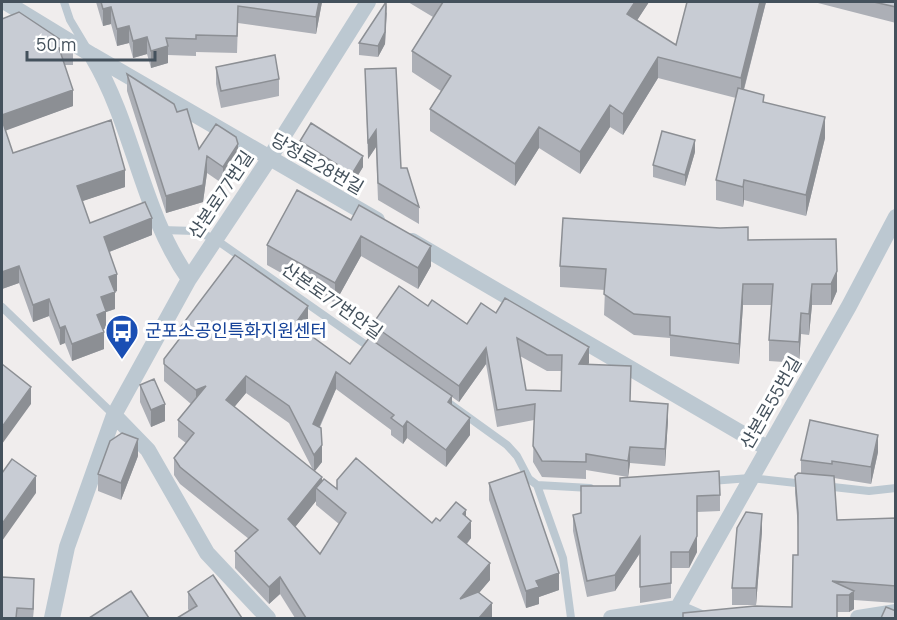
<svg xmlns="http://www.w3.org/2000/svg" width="897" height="620" font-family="Manrope,'Noto Sans KR',sans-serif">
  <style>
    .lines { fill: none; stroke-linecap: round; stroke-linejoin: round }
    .lane { stroke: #bcc8d1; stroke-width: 8 }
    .street { stroke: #bcc8d1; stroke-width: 16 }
    .wall { fill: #acafb6; fill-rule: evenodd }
    .shaded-wall { fill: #8c8f94 }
    .building { fill: #c8ccd4; stroke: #8c8f94; stroke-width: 1.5; fill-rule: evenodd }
    .labels { text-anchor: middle; stroke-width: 6; stroke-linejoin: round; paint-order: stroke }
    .street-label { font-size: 18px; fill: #44515c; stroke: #fff }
    .transit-label { font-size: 18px; fill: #164399; stroke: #fff; text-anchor: start }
  </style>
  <rect width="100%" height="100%" fill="#f0eded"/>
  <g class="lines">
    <path class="lane" d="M 64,2 L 70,20 L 85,45
      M 162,230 L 195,231 L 215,239 L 372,349
      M 2,307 L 114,415
      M 446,401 L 507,445 L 517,456 L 529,479 L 537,485 L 590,488
      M 711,481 L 750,478 L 805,484
      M 537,485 L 563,558 L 571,618
      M 824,486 L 869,491 L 896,488"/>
    <path class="street" d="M 5,2 L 92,55 L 377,220
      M 93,58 C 134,127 142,213 189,279
      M 412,241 L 767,448
      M 114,415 L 148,450 L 207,553 L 268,618
      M 52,618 L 67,547 L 114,415 L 189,279 L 269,159 L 368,2
      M 611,618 L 678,608 L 701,618
      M 672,618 L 849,306 L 896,217
      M 858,618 L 896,612"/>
  </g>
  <path class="wall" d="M 96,2 L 322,2 L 316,34 L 238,23 L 237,53 L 196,52 L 196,56 L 168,55 L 168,63 L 151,68 L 147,54 L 133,58 L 129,43 L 117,46 L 111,24 L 103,26 Z
    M 408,2 L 649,2 L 637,20 L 676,45 L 687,2 L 766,2 L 744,90 L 825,138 L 806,216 L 744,200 L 743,207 L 716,200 L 716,180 L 736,98 L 658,78 L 623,135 L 610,127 L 580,174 L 539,148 L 515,186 L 430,131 L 430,109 L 441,91 L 412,72 L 412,51 L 433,17 Z
    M 814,2 L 896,2 L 896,23 Z
    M 387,12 L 385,44 L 378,57 L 359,55 L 359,43 Z
    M 2,19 L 73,48 L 73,65 L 65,65 L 73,106 L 5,130 L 13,153 L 125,187 L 82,201 L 90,223 L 152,235 L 109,252 L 117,291 L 115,292 L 115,309 L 106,312 L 106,328 L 103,329 L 104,349 L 72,361 L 65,343 L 60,345 L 49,316 L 33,322 L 19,283 L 2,289 Z
    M 216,67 L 279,79 L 279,96 L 221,108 L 216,84 Z
    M 365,69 L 401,168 L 419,207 L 419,224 L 378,200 L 376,147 L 368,159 Z
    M 127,74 L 177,112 L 199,149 L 238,161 L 223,184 L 207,173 L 203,202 L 166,213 L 127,91 Z
    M 300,141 L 363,167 L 352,185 L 300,153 Z
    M 695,152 L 685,186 L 653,177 L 653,165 Z
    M 351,220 L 431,266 L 418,289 L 361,256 L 335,303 L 267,265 L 267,245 Z
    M 836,239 L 837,291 L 831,305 L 812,305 L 809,335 L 801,334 L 799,363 L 769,361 L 769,340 L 771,305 L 743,305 L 739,364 L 670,356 L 670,338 L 634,335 L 604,315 L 605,290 L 560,287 L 560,266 L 748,240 Z
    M 895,298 L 896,298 L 896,322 L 895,320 Z
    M 428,306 L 467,324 L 496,313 L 589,363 L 588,364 L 630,401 L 668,420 L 665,466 L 630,463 L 628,477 L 586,470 L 586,479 L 542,477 L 533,462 L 534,420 L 497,427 L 486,364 L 459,402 L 452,397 L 452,405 L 470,435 L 446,467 L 407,438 L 403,444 L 391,435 L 391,430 L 336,389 L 320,427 L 322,462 L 315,471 L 322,481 L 337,489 L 432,523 L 466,518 L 471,538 L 467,544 L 490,580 L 479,593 L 492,618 L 295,618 L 280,594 L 269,604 L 235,568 L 235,551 L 249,539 L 180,484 L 174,475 L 174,458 L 186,443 L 178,437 L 178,420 L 191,404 L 164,381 L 164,359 L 179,339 L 179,329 L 308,323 L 303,330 L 350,364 L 377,343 L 377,340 L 374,338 L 374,322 ZM 520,356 L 547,371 L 562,371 L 561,391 L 526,390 ZM 246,393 L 289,423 L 313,470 L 234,407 ZM 316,501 L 316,505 L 339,524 L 320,554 L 295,527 Z
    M 140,385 L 165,421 L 151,427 L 140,402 Z
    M 878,452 L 871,484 L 834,478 L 837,520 L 896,518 L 896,603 L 854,600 L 854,609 L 849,612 L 837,612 L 837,618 L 683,618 L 683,613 L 792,607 L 798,555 L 798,527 L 795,493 L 795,476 L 801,473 L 801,460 Z
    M 138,456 L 121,500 L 98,491 L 98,474 Z
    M 489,483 L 559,590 L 539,597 L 539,604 L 526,608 L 489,500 Z
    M 581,486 L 720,495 L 720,511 L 697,512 L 697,552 L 689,568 L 671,568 L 671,598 L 640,603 L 640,553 L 615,591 L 587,597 L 573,531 L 573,515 L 581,513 Z
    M 762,531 L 756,605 L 732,605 L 732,588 Z
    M 188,592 L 242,618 L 189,611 L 188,609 Z
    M 34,596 L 33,618 L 2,618 Z"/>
  <path class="shaded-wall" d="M 319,2 L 322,2 L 316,34 L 316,17 Z
    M 387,2 L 385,44 L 378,57 L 378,46 Z
    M 635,2 L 649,2 L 627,36 L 627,14 Z
    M 760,2 L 766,2 L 741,100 L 741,78 Z
    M 111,7 L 111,24 L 103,26 L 103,9 Z
    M 129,26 L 129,43 L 117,46 L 117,29 Z
    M 147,37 L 147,54 L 133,58 L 133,41 Z
    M 168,46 L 168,63 L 151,68 L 151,51 Z
    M 658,57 L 658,78 L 623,135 L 623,114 Z
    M 73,90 L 73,106 L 2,132 L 2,115 Z
    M 610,105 L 610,127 L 580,174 L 580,152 Z
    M 825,117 L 825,138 L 806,216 L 806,195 Z
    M 539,127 L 539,148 L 515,186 L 515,164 Z
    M 376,130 L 376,147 L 368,159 L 368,142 Z
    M 695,140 L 695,152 L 685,186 L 685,175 Z
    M 238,144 L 238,161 L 223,184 L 223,167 Z
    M 207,156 L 207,173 L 203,202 L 166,213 L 166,196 Z
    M 363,156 L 363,167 L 352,185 L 352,174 Z
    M 125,170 L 125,187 L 77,203 L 77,186 Z
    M 744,180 L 744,200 L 743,207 L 743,187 Z
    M 152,218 L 152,235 L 104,254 L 104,237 Z
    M 361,236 L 361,256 L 335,303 L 335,283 Z
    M 431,246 L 431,266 L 418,289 L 418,268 Z
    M 19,266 L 19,283 L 2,289 L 2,272 Z
    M 837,271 L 837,291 L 831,305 L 831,284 Z
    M 117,274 L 117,291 L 109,294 L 109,277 Z
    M 743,284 L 743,305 L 739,364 L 739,344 Z
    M 812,284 L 812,305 L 809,335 L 809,314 Z
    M 115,292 L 115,309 L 106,312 L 106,328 L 97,332 L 97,315 L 101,297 Z
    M 49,299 L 49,316 L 33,322 L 33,305 Z
    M 308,306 L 308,323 L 295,341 L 295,324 Z
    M 801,313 L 801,334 L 799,363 L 799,342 Z
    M 65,326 L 65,343 L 60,345 L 60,328 Z
    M 104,332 L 104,349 L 72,361 L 72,344 Z
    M 589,347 L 589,363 L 579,380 L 579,364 Z
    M 486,348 L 486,364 L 459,402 L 459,386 Z
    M 336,372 L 336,389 L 313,441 L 313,424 Z
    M 246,376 L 246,393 L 226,417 L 226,400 Z
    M 206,386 L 196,407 L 196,390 Z
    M 31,387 L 31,404 L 2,444 L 2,427 Z
    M 452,396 L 452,413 L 448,402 Z
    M 165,404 L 165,421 L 151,427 L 151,410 Z
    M 668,404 L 668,420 L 665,466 L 665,449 Z
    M 470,418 L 470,435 L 446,467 L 446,450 Z
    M 407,421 L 407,438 L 403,444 L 403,427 Z
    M 878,435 L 878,452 L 871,484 L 871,467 Z
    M 138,439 L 138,456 L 121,500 L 121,483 Z
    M 322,445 L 322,462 L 314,472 L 314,455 Z
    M 630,447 L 630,463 L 628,477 L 628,461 Z
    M 36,476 L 36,493 L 2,541 L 2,524 Z
    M 322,477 L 322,493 L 316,488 L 316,501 L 288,536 L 288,519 Z
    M 466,510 L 466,527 L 471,521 L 471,538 L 458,554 L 458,537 L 463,514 Z
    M 762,514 L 762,531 L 756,605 L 756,588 Z
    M 697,536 L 697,552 L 689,568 L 689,552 Z
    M 640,537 L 640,553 L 615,591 L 615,575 Z
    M 490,563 L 490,580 L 460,615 L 460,599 Z
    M 559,573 L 559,590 L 539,597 L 539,604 L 526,608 L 526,591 L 536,581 Z
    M 280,577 L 280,594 L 269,604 L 269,587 Z
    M 34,579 L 34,596 L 33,618 L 33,609 Z
    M 854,591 L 854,609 L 849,612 L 849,595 Z
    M 492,603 L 492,618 L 479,618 Z"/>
  <path class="building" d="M 101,2 L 319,2 L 316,17 L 238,6 L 237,36 L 196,35 L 196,39 L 166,38 L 168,46 L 151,51 L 147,37 L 133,41 L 129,26 L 117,29 L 111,7 L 103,9 Z
    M 386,2 L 385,32 L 378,46 L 359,43 Z
    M 443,2 L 635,2 L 627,14 L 676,45 L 687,2 L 760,2 L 741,78 L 658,57 L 623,114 L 610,105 L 580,152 L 539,127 L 515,164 L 430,109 L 451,76 L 412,51 Z
    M 874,2 L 896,2 L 896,7 Z
    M 19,12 L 73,48 L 59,48 L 73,90 L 2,115 L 2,19 Z
    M 275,55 L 279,79 L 221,91 L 216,67 Z
    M 396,68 L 401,168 L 407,168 L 419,207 L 378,183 L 376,130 L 368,142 L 365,69 Z
    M 127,74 L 174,104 L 177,112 L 187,109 L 199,149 L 216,124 L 236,137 L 238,144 L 223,167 L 207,156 L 203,185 L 166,196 Z
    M 738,88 L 764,95 L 763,102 L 825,117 L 806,195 L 744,180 L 743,187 L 716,180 Z
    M 2,120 L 13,153 L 111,120 L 125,170 L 77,186 L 90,223 L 145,202 L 152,218 L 104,237 L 117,274 L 109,277 L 115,292 L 101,297 L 106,311 L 97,315 L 104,332 L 72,344 L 65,326 L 60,328 L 49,299 L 33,305 L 19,266 L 2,272 Z
    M 311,123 L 363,156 L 352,174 L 300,141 Z
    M 662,131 L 695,140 L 685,175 L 653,165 Z
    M 297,190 L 351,220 L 359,205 L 431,246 L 418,268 L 361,236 L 335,283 L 267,245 Z
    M 563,218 L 720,228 L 748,227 L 748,240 L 836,239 L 837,271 L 831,284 L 812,284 L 809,314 L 801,313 L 799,342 L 769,340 L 773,284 L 743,284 L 739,344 L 670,335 L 670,317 L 634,314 L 604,294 L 606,269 L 560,266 Z
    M 235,255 L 308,306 L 295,324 L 350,364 L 369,338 L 452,396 L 448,402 L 470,418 L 446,450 L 407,421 L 403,427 L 391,418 L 394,415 L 336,372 L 313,424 L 321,428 L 322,445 L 314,455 L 289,406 L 246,376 L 226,400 L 322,477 L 288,519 L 320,554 L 346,513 L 316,488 L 324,479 L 337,489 L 337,480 L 356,458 L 432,523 L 436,518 L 440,521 L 456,502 L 466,510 L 463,514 L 471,521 L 458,537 L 490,563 L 460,599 L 478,592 L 492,603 L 479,618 L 306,618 L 280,577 L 269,587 L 235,551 L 258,530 L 180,467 L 174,458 L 194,433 L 178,420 L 206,386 L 196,390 L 164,364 L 164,359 L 184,333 L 179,329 Z
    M 399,286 L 428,306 L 432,300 L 467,324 L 481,303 L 496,313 L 505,298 L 589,347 L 579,364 L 631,366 L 630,401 L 668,404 L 665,449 L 630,447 L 628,461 L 586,454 L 586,462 L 542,461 L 533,446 L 535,404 L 497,410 L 486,348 L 459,386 L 377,328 L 379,326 L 374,322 ZM 517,338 L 547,355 L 562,355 L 561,391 L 526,390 Z
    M 2,364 L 31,387 L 2,427 Z
    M 154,379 L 165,404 L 151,410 L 140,385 Z
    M 810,420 L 878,435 L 871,467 L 832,461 L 832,464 L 801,460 Z
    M 122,433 L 138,439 L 121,483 L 98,474 L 110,441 Z
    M 12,459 L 36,476 L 2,524 L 2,473 Z
    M 524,471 L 559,573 L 536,581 L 539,587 L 526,591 L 489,483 Z
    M 719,471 L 720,495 L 697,496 L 697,536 L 689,552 L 671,552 L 671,583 L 640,587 L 640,537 L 615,575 L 587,581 L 573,515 L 581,513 L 581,486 L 620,486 L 620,478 Z
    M 798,473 L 834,476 L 837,520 L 896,518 L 896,586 L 832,581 L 854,591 L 849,595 L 837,595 L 837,618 L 683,618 L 683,613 L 755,606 L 792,607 L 793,555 L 798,555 L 798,513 L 795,476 Z
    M 746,512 L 762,514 L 756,588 L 732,588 L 737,528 Z
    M 213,575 L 242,618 L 177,618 L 197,606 L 188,592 Z
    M 2,577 L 34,579 L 33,609 L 17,608 L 16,618 L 2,618 Z
    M 131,591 L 149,618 L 89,618 Z
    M 886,607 L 896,611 L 896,618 L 881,618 Z"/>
  <defs>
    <symbol id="bus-pin" viewBox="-11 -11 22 30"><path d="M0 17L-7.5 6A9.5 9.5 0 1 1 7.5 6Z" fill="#1a4fb4" stroke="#fff"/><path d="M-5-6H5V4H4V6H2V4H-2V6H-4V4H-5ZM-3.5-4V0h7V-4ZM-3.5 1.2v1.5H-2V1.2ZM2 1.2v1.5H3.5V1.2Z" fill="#fff"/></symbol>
  </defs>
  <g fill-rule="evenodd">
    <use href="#bus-pin" x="103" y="312" width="38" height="52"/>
  </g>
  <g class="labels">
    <g class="street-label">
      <text transform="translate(317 164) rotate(30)" y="6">당정로28번길</text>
      <text transform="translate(221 195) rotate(-56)" y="6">산본로77번길</text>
      <text transform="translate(332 301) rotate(35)" y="6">산본로77번안길</text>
      <text transform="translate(771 403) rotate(-60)" y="6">산본로55번길</text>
    </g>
    <g class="transit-label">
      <text x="145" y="337">군포소공인특화지원센터</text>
    </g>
  </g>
  <rect width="897" height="620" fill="none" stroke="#44515c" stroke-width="6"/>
  <path d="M27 51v9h128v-9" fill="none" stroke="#44515c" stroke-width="3"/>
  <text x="36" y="51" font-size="18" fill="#44515c" stroke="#ffffff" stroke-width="4.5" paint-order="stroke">50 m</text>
</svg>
